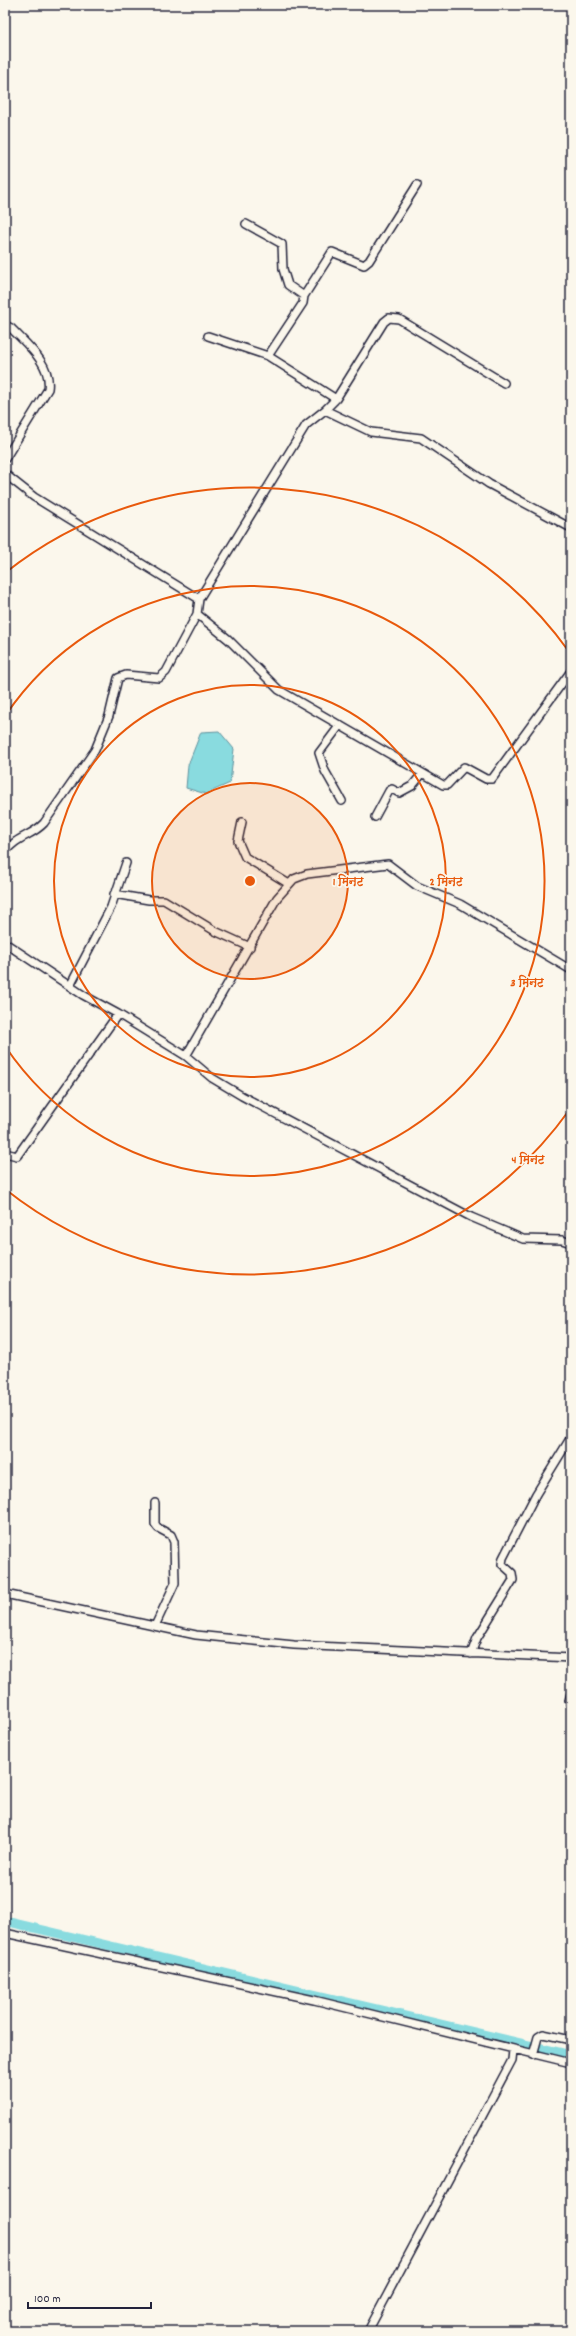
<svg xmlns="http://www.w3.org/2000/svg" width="576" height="2336" font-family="Dekko,'Playpen Sans Deva',sans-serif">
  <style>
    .water { fill: #89dbdf; stroke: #60919d }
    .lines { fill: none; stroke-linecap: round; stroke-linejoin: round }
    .canal { stroke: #89dbdf; stroke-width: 9 }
    .street-casing { stroke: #22223b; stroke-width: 10 }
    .street { stroke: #fbf7ec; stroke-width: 7 }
    .ring { fill: none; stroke: #e8590c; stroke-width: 2 }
    .centre { fill: #e8590c; stroke: #fbf7ec; stroke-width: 2 }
    .ring-label { font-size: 12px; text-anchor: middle; font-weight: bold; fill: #e8590c; stroke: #fbf7ec; stroke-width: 3.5; stroke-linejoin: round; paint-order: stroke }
  </style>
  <rect width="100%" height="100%" fill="#fbf7ec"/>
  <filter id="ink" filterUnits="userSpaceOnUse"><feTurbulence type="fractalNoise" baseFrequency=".025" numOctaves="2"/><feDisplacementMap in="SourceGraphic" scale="8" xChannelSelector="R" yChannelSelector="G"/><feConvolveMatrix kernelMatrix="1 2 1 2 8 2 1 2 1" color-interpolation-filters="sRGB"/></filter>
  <g filter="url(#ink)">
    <path class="water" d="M 219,731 L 234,749 L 230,783 L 206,794 L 186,788 L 188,765 L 201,732 Z"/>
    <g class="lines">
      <path class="canal" d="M 5,1921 L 571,2055"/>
      <defs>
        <path id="street" d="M 246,224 L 282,244 L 283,269 L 288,285 L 304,296 L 303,303 L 268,356
          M 304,296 L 332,252 L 364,265 L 369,261 L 417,185
          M 5,325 L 11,328 C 26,344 52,364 48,389 L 5,459
          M 208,336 L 268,356 L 336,399
          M 325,410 L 336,399 L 384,322 L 389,318 L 399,319 L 504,383
          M 5,474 L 34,497 L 199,599 L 306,425 L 325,410 L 371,432 L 421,438 L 489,484 L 571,528
          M 197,614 L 228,639 L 279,690 L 443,785 L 447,785 L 464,767 L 486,779 L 492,779 L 571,671
          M 340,725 L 319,753 L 325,771 L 342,801
          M 375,817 L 389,791 L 392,789 L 399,793 L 412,786 L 422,774
          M 242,822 L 238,841 L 245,857 L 289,884
          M 5,852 C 17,836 32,836 44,823 L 95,750 L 109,716 L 118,678 L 126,675 L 159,678 L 166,672 L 197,614 L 199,599
          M 114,894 L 149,900 L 164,900 L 215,931 L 250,947
          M 5,943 L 83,995 L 118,1014 L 186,1056 L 212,1078 L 242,1096 L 471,1217 L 523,1239 L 562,1240 L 571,1243
          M 70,986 L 111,907 L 126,863
          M 186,1056 L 277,898 L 294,879 L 307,874 L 388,864 L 417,886 L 460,904 L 571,970
          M 5,1153 L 17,1156 L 118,1014
          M 155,1503 L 155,1524 L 158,1528 L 171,1535 L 174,1542 L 175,1583 L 155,1626
          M 5,1594 L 196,1635 L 294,1645 L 571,1658
          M 471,1654 L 477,1638 L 513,1580 L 512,1573 L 502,1564 L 503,1558 L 536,1494 L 571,1437
          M 571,1693 L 569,1701 L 571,1703
          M 5,1933 L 314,2000 L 571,2063
          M 533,2055 L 538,2037 L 543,2034 L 571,2040
          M 368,2331 L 512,2060 L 513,2050"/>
      </defs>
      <use href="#street" class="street-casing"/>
      <use href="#street" class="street"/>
    </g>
  </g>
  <circle cx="250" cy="881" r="98" fill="#e8590c" fill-opacity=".12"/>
  <g class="ring">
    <circle cx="250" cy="881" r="98"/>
    <circle cx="250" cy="881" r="196"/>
    <path d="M5 716A295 295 0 1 1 5 1046"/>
    <path d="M570 1109A393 393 0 0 1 5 1189M5 573A393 393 0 0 1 570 653"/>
  </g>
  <circle cx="250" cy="881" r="6" class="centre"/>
  <g class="ring-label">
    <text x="348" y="885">1 मिनट</text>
    <text x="446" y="885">2 मिनट</text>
    <text x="527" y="986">3 मिनट</text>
    <text x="528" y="1163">4 मिनट</text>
  </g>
  <rect width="576" height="2336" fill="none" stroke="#fbf7ec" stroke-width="20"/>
  <rect x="10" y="10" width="556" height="2316" fill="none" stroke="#22223b" stroke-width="1.5" filter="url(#ink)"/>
  <path d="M28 2302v6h123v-6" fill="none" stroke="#22223b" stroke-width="2"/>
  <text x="34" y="2302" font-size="12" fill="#22223b" stroke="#fbf7ec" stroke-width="3" paint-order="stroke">100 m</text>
</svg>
